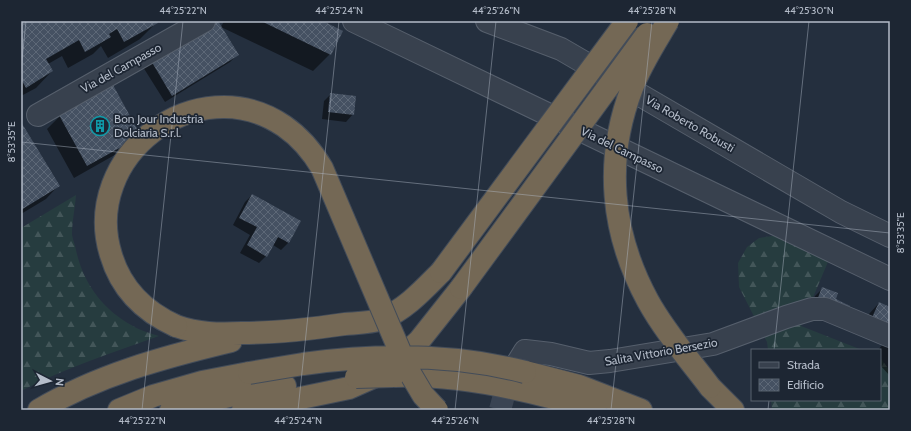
<svg xmlns="http://www.w3.org/2000/svg" width="911" height="431" font-family="Cabin,sans-serif">
  <style>
    .forest { fill: url(#forest-firs) }
    .shadow { fill: #0007 }
    .building { fill: url(#building-cross-hatch) }
    .lines { fill: none; stroke-linecap: round; stroke-linejoin: round }
    .minor-tunnel { stroke: #3a4453; stroke-width: 22; stroke-dasharray: 22 11; stroke-linecap: butt }
    .minor-casing { stroke: #565f6c; stroke-width: 24 }
    .highway-casing { stroke: #434c59; stroke-width: 24 }
    .minor { stroke: #38414e; stroke-width: 22 }
    .highway { stroke: #746855; stroke-width: 22 }
    .highway-bridge-casing { stroke: #434c59; stroke-width: 24; stroke-linecap: butt }
    .highway-bridge { stroke: #746855; stroke-width: 22 }
    .ticks { fill: none; stroke: #b4bcc9; stroke-width: 1; stroke-opacity: 0.45 }
    .labels { text-anchor: middle; stroke-width: 3.5; stroke-linejoin: round; paint-order: stroke }
    .street-label { font-size: 12px; fill: #b4bcc9; stroke: #1d2633 }
    .poi-label { font-size: 12px; fill: #b4bcc9; stroke: #1d2633; text-anchor: start }
    .neatline { fill: none; stroke: #b4bcc9; stroke-width: 1.5 }
    .ticks-label { font-size: 10px; text-anchor: middle; fill: #b4bcc9 }
  </style>
  <defs>
    <pattern id="forest-firs" width="22" height="20" patternUnits="userSpaceOnUse"><rect width="22" height="20" fill="#263c3f"/><path d="M5 1l3.5 6h-7zM16 11l3.5 6h-7z" fill="#435659"/></pattern>
    <pattern id="building-cross-hatch" width="8" height="8" patternUnits="userSpaceOnUse"><rect width="8" height="8" fill="#455162"/><path d="M0 0l8 8M0 8l8-8" fill="none" stroke="#5d6877"/></pattern>
  </defs>
  <rect width="100%" height="100%" fill="#242f3e"/>
  <path class="forest" d="M 76,195 C 75,208 72,222 72,235 C 73,240 75,245 76,250 C 83,283 103,310 133,326 C 141,331 150,333 159,336 C 112,353 65,368 21,391 L 21,228 Z
    M 779,235 L 830,257 L 801,326 L 862,350 L 768,350 L 767,342 L 739,287 L 738,263 L 747,247 L 759,238 Z
    M 880,357 L 890,371 L 890,410 L 772,410 L 771,400 L 880,400 Z"/>
  <path class="shadow" d="M 21,21 L 156,21 L 157,22 L 140,39 L 108,58 L 101,46 L 93,54 L 68,68 L 62,56 L 48,64 L 52,71 L 36,88 L 21,96 Z
    M 217,21 L 237,55 L 230,62 L 165,102 L 143,67 Z
    M 224,21 L 320,21 L 330,54 L 313,71 L 221,27 Z
    M 331,94 L 353,114 L 346,122 L 322,119 L 324,101 Z
    M 60,116 L 127,148 L 74,178 L 47,129 Z
    M 21,124 L 58,186 L 46,199 L 21,214 Z
    M 252,195 L 288,243 L 281,250 L 273,245 L 266,256 L 259,263 L 240,253 L 250,235 L 233,225 L 245,202 Z
    M 822,289 L 836,294 L 813,301 L 815,296 Z
    M 879,303 L 890,308 L 890,376 L 880,365 L 880,350 L 878,350 L 884,343 L 860,333 L 869,314 Z"/>
  <path class="building" d="M 21,21 L 157,21 L 158,23 L 124,42 L 117,29 L 109,34 L 111,37 L 85,52 L 79,40 L 46,59 L 53,71 L 26,88 L 21,79 Z
    M 212,21 L 218,21 L 239,55 L 172,96 L 150,59 Z
    M 261,21 L 323,21 L 343,31 L 331,55 Z
    M 113,85 L 141,136 L 87,166 L 59,115 Z
    M 330,93 L 356,96 L 354,115 L 328,112 Z
    M 21,122 L 60,186 L 21,210 Z
    M 252,194 L 301,221 L 289,243 L 278,237 L 267,257 L 247,245 L 257,227 L 239,218 Z
    M 822,287 L 838,293 L 836,299 L 850,306 L 847,312 L 816,303 Z
    M 879,302 L 890,307 L 890,331 L 870,322 Z"/>
  <g class="lines">
    <path class="minor-tunnel" d="M 500,410 L 509,377"/>
    <defs>
      <path id="minor" d="M 354,21 L 890,279
        M 487,21 L 561,49 L 841,212 L 890,236
        M 38,115 L 204,21
        M 509,377 L 525,351 L 551,354 L 589,363 L 610,361 L 713,344 L 786,317 L 812,309 L 825,309 L 890,336"/>
      <path id="highway" d="M 176,326 C 198,334 219,334 242,333 C 277,333 311,329 345,324 C 357,323 371,323 382,319 C 406,309 423,290 441,272
        M 525,372 L 579,386 L 641,410
        M 395,376 C 459,374 534,391 595,410
        M 710,387 L 733,410
        M 39,410 C 98,375 164,357 231,341
        M 119,410 L 153,396 L 202,382 L 249,373
        M 171,410 L 233,395 L 285,386
        M 243,410 L 349,388 L 385,372 L 419,341 L 461,288"/>
    </defs>
    <use href="#minor" class="minor-casing"/>
    <use href="#highway" class="highway-casing"/>
    <use href="#minor" class="minor"/>
    <use href="#highway" class="highway"/>
    <defs>
      <path id="highway-bridge" d="M 668,21 C 655,43 641,64 632,88 C 604,160 611,233 648,301 C 665,332 689,359 710,387
        M 441,272 L 627,21
        M 461,288 L 647,34
        M 176,326 C 145,312 121,289 111,255 C 80,156 197,67 284,126 C 300,137 312,151 322,168 L 407,368 L 423,395 L 437,410
        M 249,373 C 267,370 285,367 303,364 C 375,354 454,354 525,372
        M 356,377 L 393,376"/>
    </defs>
    <use href="#highway-bridge" class="highway-bridge-casing"/>
    <use href="#highway-bridge" class="highway-bridge"/>
  </g>
  <path class="ticks" d="M 21,70 L 26,21M 21,142 L 890,233M 774,350 L 809,21M 142,410 L 183,21M 298,410 L 339,21M 455,410 L 496,21M 611,410 L 652,21M 768,410 L 769,400"/>
  <defs>
    <symbol id="building-ring" viewBox="-11 -11 22 22"><circle r="9.5" fill="#1d2633" stroke="#0f9aa8" stroke-width="1.5"/><path d="M-4-6H4V6H1V3H-1V6H-4ZM-2.5-4.3h1.7v1.8h-1.7ZM.8-4.3h1.7v1.8H.8ZM-2.5-1h1.7V.8h-1.7ZM.8-1h1.7V.8H.8Z" fill="#0f9aa8"/></symbol>
  </defs>
  <g fill-rule="evenodd">
    <use href="#building-ring" x="89" y="115" width="22" height="22"/>
  </g>
  <g class="labels">
    <g class="street-label">
      <text transform="translate(121 68) rotate(-29)" y="4">Via del Campasso</text>
      <text transform="translate(690 124) rotate(30)" y="4">Via Roberto Robusti</text>
      <text transform="translate(622 150) rotate(26)" y="4">Via del Campasso</text>
      <text transform="translate(661 352) rotate(-10)" y="4">Salita Vittorio Bersezio</text>
    </g>
    <g class="poi-label">
      <text x="114" y="123">Bon Jour Industria<tspan x="114" dy="14">Dolciaria S.r.l.</tspan></text>
    </g>
  </g>
  <rect width="911" height="431" fill="none" stroke="#1d2633" stroke-width="44"/>
  <rect x="751" y="349" width="130" height="52" fill="#1d2633" stroke="#59626f"/>
  <rect x="759" y="362" width="20" height="6" fill="#38414e" stroke="#59626f"/>
  <text x="787" y="369" font-size="12" fill="#b4bcc9">Strada</text>
  <rect x="759" y="379" width="20" height="12" fill="url(#building-cross-hatch)" stroke="#59626f"/>
  <text x="787" y="389" font-size="12" fill="#b4bcc9">Edificio</text>
  <g transform="translate(50 381) rotate(96)" stroke="#1d2633" stroke-width="3" paint-order="stroke">
  <path d="M0-3L7 15L0 10L-7 15Z" fill="#b4bcc9"/>
  <text y="-6" font-size="11" font-weight="bold" text-anchor="middle" fill="#b4bcc9">N</text>
  </g>
  <rect x="22" y="22" width="867" height="387" class="neatline"/>
  <g class="ticks-label">
    <text x="183" y="14">44°25'22"N</text>
    <text x="339" y="14">44°25'24"N</text>
    <text x="496" y="14">44°25'26"N</text>
    <text x="652" y="14">44°25'28"N</text>
    <text x="809" y="14">44°25'30"N</text>
    <text transform="translate(11 142) rotate(-90)" y="4">8°53'35"E</text>
    <text transform="translate(900 233) rotate(-90)" y="4">8°53'35"E</text>
    <text x="142" y="424">44°25'22"N</text>
    <text x="298" y="424">44°25'24"N</text>
    <text x="455" y="424">44°25'26"N</text>
    <text x="611" y="424">44°25'28"N</text>
  </g>
</svg>
